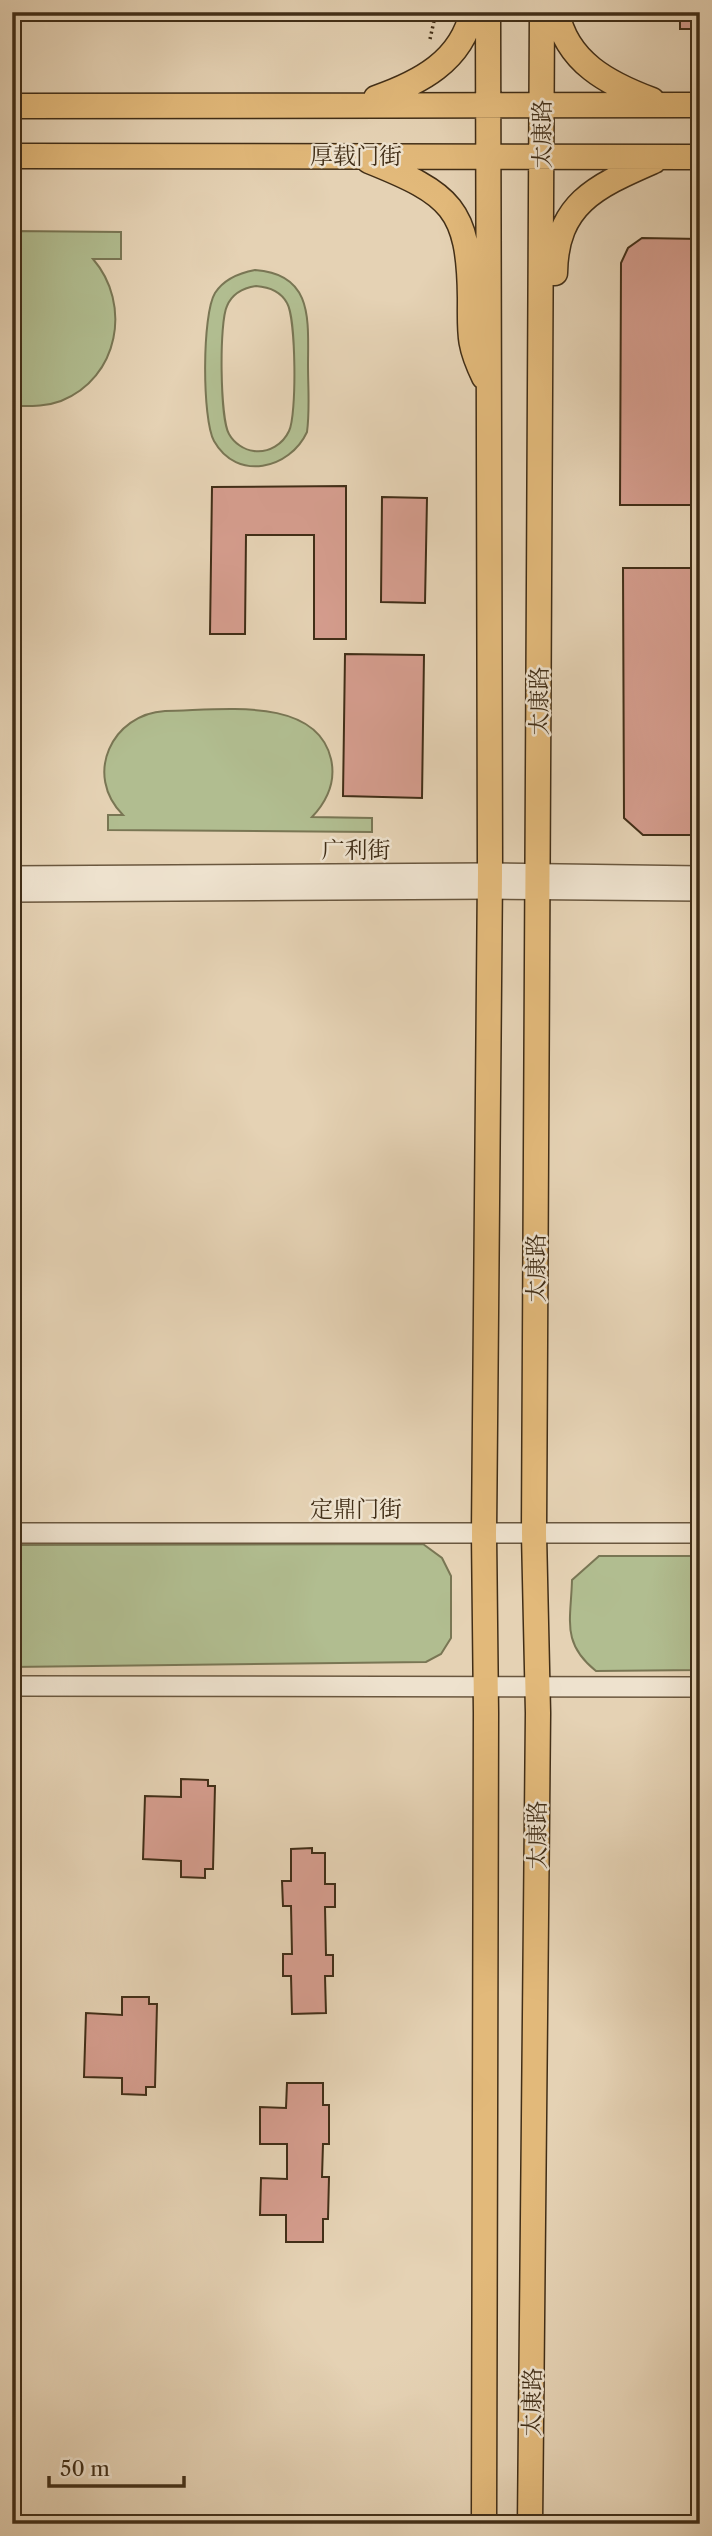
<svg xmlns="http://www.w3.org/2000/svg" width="712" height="2536" font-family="'Libre Caslon Text','Noto Serif SC',serif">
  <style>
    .green { fill: #b1bd90; stroke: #797654; stroke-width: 2; fill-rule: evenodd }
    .building { fill: #d59d8e; stroke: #412e17; stroke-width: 2 }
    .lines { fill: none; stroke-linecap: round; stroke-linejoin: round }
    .minor-casing { stroke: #6a573e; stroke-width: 22 }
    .major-casing { stroke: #412e17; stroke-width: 27 }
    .path { stroke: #412e17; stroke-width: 3.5; stroke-dasharray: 2 3.5; stroke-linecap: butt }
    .minor { stroke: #eee2ce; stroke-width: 19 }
    .major { stroke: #e2b97a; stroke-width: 24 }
    .labels { text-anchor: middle; stroke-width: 5; stroke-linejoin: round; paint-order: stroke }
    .street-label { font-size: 23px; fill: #412e17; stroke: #eee2ce }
  </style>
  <rect width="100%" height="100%" fill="#e5d2b4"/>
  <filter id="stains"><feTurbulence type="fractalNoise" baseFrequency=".00286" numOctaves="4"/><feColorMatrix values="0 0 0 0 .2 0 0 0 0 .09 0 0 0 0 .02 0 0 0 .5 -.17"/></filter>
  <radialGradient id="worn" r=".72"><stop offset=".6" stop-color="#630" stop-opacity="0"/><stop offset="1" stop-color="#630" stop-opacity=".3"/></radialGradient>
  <path class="green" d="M 12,231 L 121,232 L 121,259 L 93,259 C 132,304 119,378 61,401 C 45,407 29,406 12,406 Z
    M 255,270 C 314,274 308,321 308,366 C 308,387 310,410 307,432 C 290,469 237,482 214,441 C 202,419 202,314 215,293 C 224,279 239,273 255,270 ZM 256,286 C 269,287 281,292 287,303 C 296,318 297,415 289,431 C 283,444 269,453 254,451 C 244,450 234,443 229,434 C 220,419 219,322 227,306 C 232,294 243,288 256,286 Z
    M 165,711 C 216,711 316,694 331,759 C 336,781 327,801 312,817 L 372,818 L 372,832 L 108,830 L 108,815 L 123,815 C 83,775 112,714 165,711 Z
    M 423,1544 L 442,1558 L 451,1576 L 451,1638 L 441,1654 L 426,1662 L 12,1667 L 12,1545 Z
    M 599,1556 L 700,1556 L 700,1670 L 596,1671 C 561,1643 571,1620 572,1580 Z"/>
  <path class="building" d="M 680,12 L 700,12 L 700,29 L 680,29 Z
    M 642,238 L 700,239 L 700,301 L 693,301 L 692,505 L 620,505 L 621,263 L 628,248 Z
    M 346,486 L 346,639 L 314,639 L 314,535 L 246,535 L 245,634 L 210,634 L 212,487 Z
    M 382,497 L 427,498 L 425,603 L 381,602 Z
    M 623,568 L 696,568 L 695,772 L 700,772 L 700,835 L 643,835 L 624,818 Z
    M 345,654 L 424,655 L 422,798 L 343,796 Z
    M 181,1779 L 208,1780 L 208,1786 L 215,1786 L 213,1869 L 205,1869 L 205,1878 L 181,1877 L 181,1861 L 143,1859 L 145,1796 L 181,1797 Z
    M 312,1848 L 312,1853 L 325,1853 L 325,1884 L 335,1884 L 335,1907 L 325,1907 L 326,1955 L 333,1955 L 333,1976 L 325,1976 L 326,2013 L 292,2014 L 291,1976 L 283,1976 L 283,1954 L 292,1954 L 291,1906 L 283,1906 L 282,1881 L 291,1881 L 291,1849 Z
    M 122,1997 L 149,1997 L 149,2004 L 157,2004 L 155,2087 L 146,2087 L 146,2095 L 122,2094 L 122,2078 L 84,2077 L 86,2013 L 122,2015 Z
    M 287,2083 L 323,2083 L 323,2105 L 329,2105 L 329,2144 L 323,2144 L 322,2177 L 329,2177 L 328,2219 L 323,2219 L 323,2242 L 286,2242 L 286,2215 L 260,2215 L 261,2178 L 287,2179 L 287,2144 L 260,2144 L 260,2107 L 286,2108 Z"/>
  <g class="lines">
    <defs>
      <path id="minor" d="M 12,876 L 490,873 L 700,876
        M 12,892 L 489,889 L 700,891
        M 12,1533 L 700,1533
        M 12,1686 L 700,1687"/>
      <path id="major" d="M 557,12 C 566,62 609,84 652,100
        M 376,98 C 419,83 462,61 472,12
        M 12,106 L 700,105
        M 12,156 L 700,157
        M 369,161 C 451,194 469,208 470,298 C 470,334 468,344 484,377
        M 555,273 C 556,203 597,186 654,161
        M 484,2524 L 486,1713 L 484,1534 L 490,873 L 488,12
        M 530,2524 L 538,1713 L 534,1534 L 542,12"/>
    </defs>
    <use href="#minor" class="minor-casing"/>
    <use href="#major" class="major-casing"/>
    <path class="path" d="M 430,39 L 436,12"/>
    <use href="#minor" class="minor"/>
    <use href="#major" class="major"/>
  </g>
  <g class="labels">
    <g class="street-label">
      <text transform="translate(542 134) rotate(-90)" y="8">太康路</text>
      <text x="356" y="164">厚载门街</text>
      <text transform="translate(539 701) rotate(-90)" y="8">太康路</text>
      <text x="356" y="858">广利街</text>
      <text transform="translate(536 1268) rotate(-90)" y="8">太康路</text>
      <text x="356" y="1517">定鼎门街</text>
      <text transform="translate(537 1835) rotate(-90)" y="8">太康路</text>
      <text transform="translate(532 2402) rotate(-89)" y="8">太康路</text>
    </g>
  </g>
  <rect width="712" height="2536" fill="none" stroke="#e5d2b4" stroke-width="42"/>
  <rect x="14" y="14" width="684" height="2508" fill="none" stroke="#412e17" stroke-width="3.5"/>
  <rect x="21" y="21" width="670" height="2494" fill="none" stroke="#412e17" stroke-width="2"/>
  <path d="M49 2476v10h135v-10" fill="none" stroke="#412e17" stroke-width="3.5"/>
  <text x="60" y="2476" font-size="21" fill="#412e17" stroke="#eee2ce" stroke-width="5" paint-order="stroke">50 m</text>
  <rect width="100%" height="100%" filter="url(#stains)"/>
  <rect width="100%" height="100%" fill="url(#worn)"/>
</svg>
